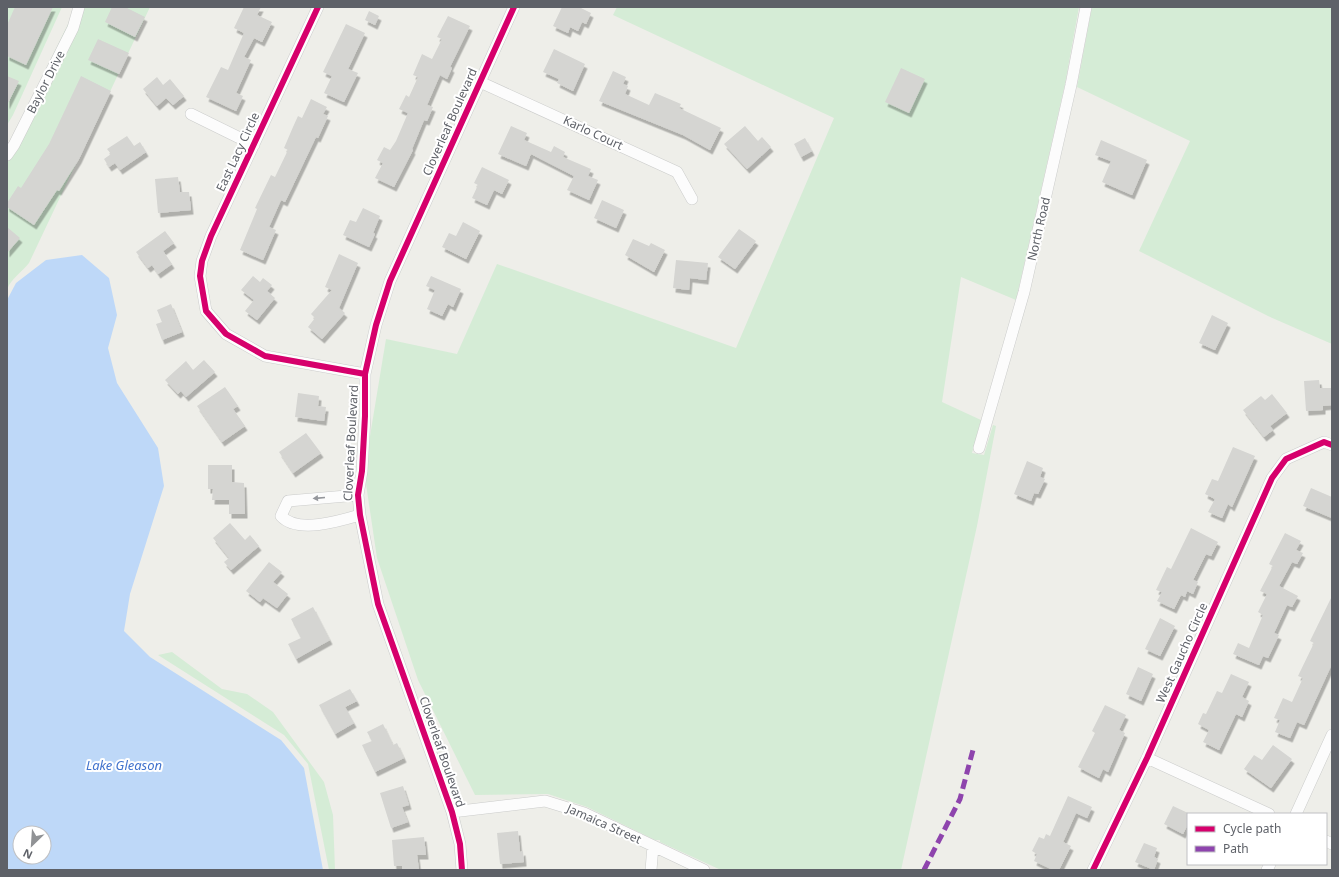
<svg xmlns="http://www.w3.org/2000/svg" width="1339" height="877" font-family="'Noto Sans',sans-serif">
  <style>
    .green { fill: #d5ecd6 }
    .water { fill: #bed8f8; fill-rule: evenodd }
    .building { fill: #d5d5d2; filter: url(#shadow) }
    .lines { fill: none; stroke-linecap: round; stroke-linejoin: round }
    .street-casing { stroke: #cbcccb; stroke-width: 12 }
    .street { stroke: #fcfcfc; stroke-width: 11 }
    .quiet { stroke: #8e44ad; stroke-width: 5; stroke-dasharray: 10 5; stroke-linecap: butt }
    .cycleway-casing { stroke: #fff; stroke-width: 8 }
    .cycleway { stroke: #d6006c; stroke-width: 6 }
    .oneway { fill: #95979c }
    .labels { text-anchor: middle; stroke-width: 4; stroke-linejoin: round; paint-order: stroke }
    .street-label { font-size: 12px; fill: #5e6168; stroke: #fff }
    .water-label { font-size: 13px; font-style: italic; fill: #4072cd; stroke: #fff }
  </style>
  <defs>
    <filter id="shadow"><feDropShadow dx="2.5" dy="4.5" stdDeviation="0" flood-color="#0004"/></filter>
  </defs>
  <rect width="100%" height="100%" fill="#eeeee9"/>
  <path class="green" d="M 7,7 L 62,7 L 13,115 L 7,125 Z
    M 75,7 L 150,7 L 29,263 C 22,272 12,278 7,289 L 7,148 L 70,20 Z
    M 617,7 L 1079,7 L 1065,84 L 1016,300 L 961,277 L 942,402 L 981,420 L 972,453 L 984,455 L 993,425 L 996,426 L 977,526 L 901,870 L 721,870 L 660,842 L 660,840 L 655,840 L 587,807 L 548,794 L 475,795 L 418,680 L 377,558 L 366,484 L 370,436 L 386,339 L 457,354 L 497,264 L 736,348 L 834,118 L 613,15 Z
    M 1092,7 L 1332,7 L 1332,344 L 1268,316 L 1139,251 L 1190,141 L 1077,87 Z
    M 172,652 L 222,689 L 247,694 L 273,712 L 324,782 L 333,815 L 335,870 L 329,870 L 308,764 L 284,735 L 158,655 Z"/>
  <path class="water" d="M 82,255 L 109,278 L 117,315 L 108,348 L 117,383 L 158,448 L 164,486 L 130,594 L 124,631 L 150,657 L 281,740 L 304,768 L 323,870 L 7,870 L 7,300 L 16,283 L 46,260 ZM 20,833 L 44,833 L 44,857 L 20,857 Z"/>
  <path class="building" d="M 15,7 L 53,7 L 26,65 L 7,56 L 7,25 Z
    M 112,7 L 125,7 L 145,17 L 135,37 L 105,22 Z
    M 244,7 L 261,7 L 257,15 L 272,22 L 262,42 L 254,38 L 244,57 L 251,60 L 236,93 L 243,96 L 236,111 L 206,97 L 221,67 L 228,70 L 244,33 L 234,28 Z
    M 562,7 L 579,7 L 591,13 L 586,24 L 582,22 L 578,31 L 570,27 L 568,33 L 553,26 Z
    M 369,11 L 379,16 L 375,25 L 365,20 Z
    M 448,16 L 470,26 L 450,67 L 452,68 L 447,79 L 440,75 L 427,105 L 433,107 L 427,121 L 424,120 L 412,149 L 413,150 L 394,187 L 375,178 L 383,163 L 377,160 L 384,147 L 390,150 L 396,141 L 408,113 L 399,109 L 406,95 L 409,97 L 418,77 L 413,75 L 422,54 L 432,59 L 442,39 L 437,37 Z
    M 346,24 L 365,33 L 348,69 L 358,73 L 344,102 L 324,93 L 332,76 L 323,72 Z
    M 98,39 L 129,53 L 119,74 L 88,60 Z
    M 554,49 L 585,64 L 573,91 L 557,83 L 559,79 L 543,72 Z
    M 901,68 L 925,79 L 909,113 L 885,102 Z
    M 613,71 L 626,77 L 623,84 L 628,86 L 625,94 L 649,105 L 655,93 L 681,104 L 679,108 L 721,128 L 710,150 L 683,135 L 599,101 Z
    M 7,76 L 19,81 L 7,105 Z
    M 81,76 L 111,91 L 79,159 L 59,191 L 57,190 L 34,225 L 7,207 L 7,203 L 18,186 L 21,188 L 49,144 Z
    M 157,77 L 163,85 L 170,79 L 184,96 L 173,105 L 166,98 L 157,106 L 143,89 Z
    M 311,99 L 327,107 L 323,114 L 328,116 L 318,138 L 316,137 L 285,202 L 281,200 L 269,227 L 276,230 L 263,260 L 240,250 L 257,209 L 255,208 L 271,175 L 275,177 L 288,150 L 284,148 L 293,127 L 298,116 L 302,118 Z
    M 511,126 L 527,133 L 524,140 L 551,152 L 554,146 L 565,152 L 563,157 L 591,169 L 588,176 L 598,180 L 589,200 L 567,190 L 574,176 L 531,154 L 526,166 L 498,154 Z
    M 745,126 L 758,141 L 762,137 L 771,147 L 747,169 L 724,144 Z
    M 127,136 L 134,146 L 140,142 L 146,152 L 120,170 L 115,163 L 109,167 L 104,159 L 111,154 L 107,149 Z
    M 805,138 L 812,151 L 801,157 L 794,144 Z
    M 1101,140 L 1147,160 L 1132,195 L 1102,182 L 1111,161 L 1095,155 Z
    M 482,167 L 509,180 L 502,194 L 494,190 L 487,205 L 472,198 L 478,185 L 474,183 Z
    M 178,177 L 180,192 L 189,192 L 191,210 L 158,213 L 155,179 Z
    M 602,200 L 624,210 L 616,228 L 594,218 Z
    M 363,208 L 380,216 L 373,233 L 375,234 L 369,247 L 343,235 L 350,220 L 356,222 Z
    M 463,222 L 480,231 L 466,259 L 442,247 L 449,233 L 456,236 Z
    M 7,227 L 20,238 L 7,253 Z
    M 739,229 L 756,241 L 735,269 L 718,257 Z
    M 165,231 L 174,243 L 163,251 L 172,264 L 158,274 L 152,265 L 148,268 L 136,252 Z
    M 633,239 L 649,246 L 651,243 L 665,250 L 654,272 L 625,255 Z
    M 339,254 L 358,263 L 339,308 L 345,313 L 322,339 L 308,327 L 315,318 L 311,314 L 332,290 L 325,287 Z
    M 676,260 L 708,263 L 706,280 L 690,278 L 689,290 L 673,288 Z
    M 253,276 L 260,282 L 263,278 L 272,285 L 267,291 L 275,298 L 257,320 L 245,311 L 254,300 L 241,290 Z
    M 431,276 L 461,289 L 453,307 L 448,304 L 442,316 L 427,309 L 435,290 L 426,286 Z
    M 171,304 L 182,332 L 162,340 L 156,324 L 162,322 L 157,310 Z
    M 1212,315 L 1228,323 L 1215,350 L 1199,343 Z
    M 204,360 L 215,372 L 186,397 L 181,391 L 178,394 L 165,380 L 186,361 L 193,370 Z
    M 1319,380 L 1320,388 L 1332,388 L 1332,405 L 1323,406 L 1323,410 L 1306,411 L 1304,381 Z
    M 225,387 L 238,406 L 233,409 L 245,426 L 222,442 L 197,406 Z
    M 298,393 L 319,396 L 318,406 L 326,407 L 324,421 L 295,417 Z
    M 1272,394 L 1287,413 L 1270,426 L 1273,430 L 1264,437 L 1243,410 L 1261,396 L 1265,400 Z
    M 306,433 L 321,453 L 293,473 L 279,452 Z
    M 1233,447 L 1255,456 L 1232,507 L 1228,504 L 1222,518 L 1208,512 L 1215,499 L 1205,494 L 1212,479 L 1218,481 Z
    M 1027,461 L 1043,468 L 1040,477 L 1045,479 L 1038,494 L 1034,493 L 1031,501 L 1014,494 Z
    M 208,465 L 232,465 L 232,482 L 244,483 L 245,514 L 229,514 L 229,500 L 212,500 L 213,489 L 208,489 Z
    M 1311,488 L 1332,497 L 1332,518 L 1303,506 Z
    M 230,523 L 245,540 L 250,535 L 259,546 L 231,570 L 224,562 L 229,558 L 213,538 Z
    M 1191,528 L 1218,542 L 1211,556 L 1206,554 L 1193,580 L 1198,582 L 1193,594 L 1187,591 L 1185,597 L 1181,595 L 1174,609 L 1157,601 L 1162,592 L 1156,590 L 1167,567 L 1171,569 Z
    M 1285,533 L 1301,541 L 1296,550 L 1303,553 L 1297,564 L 1292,562 L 1279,586 L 1298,596 L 1292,607 L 1287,605 L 1274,633 L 1279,635 L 1268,658 L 1263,656 L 1259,665 L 1233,654 L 1238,643 L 1249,648 L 1263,615 L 1258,612 L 1267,594 L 1260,591 L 1273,566 L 1269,564 Z
    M 269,562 L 282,572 L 273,582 L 288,594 L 277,608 L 263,598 L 260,602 L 246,591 Z
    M 1332,596 L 1332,664 L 1304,725 L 1297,722 L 1290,738 L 1275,732 L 1280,720 L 1274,718 L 1283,698 L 1292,702 L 1303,678 L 1298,676 L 1314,643 L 1310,641 Z
    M 313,607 L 330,640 L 296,659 L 288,644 L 301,638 L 291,619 Z
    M 1160,618 L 1175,626 L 1160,656 L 1145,649 Z
    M 1138,667 L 1153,674 L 1141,701 L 1126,694 Z
    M 1231,674 L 1249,682 L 1242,697 L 1249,701 L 1242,717 L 1236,714 L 1219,750 L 1203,742 L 1209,730 L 1198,724 L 1203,713 L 1206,714 L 1217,691 L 1222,693 Z
    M 350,689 L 357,701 L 345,707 L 354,723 L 335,734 L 319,705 Z
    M 1105,705 L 1126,715 L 1119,730 L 1125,733 L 1108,772 L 1103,769 L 1099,778 L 1078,767 L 1095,733 L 1092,731 Z
    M 383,724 L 393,745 L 397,743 L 404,758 L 375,772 L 362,745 L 372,741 L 367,732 Z
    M 1273,745 L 1292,759 L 1271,788 L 1244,769 L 1254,755 L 1262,760 Z
    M 403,786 L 409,805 L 402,807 L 408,822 L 391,828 L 380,793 Z
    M 1068,796 L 1092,807 L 1087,818 L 1076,813 L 1063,842 L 1071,846 L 1059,870 L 1053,870 L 1034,861 L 1037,854 L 1032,851 L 1039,837 L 1044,839 L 1046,834 L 1050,836 Z
    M 1173,806 L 1188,813 L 1188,824 L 1183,834 L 1164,824 Z
    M 518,831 L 520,852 L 523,851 L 524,862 L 500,864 L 497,833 Z
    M 424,837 L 426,855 L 417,855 L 419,870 L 402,870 L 402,866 L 394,866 L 392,840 Z
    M 1144,843 L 1157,848 L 1154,857 L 1158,859 L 1154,870 L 1135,862 Z"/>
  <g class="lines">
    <defs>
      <path id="street" d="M 318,7 L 211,236 L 202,261 L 200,276 L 206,311 L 226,334 L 265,356 L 365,374
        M 480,82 L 677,172 L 692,199
        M 191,114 L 254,145
        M 7,155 L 14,145 L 73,28 L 79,7
        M 979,448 L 1024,292 L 1071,85 L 1086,7
        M 358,495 L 288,501 L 281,516 C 297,534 340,521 360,515
        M 1147,758 L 1269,814
        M 452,812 L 545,801 L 584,813 L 704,870
        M 1296,814 L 1332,735
        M 1326,841 L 1332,844
        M 462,870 L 460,844 L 452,812 L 378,604 L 360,515 L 358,495 L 362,471 L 365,416 L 365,374 L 376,325 L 390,281 L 514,7
        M 651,870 L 653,846
        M 1093,870 L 1147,758 L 1272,478 L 1286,459 L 1324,442 L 1332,445
        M 1267,870 L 1270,864"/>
    </defs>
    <use href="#street" class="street-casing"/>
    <use href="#street" class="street"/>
    <path class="quiet" d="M 924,870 L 960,799 L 974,746"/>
    <defs>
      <path id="cycleway" d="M 318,7 L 211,236 L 202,261 L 200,276 L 206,311 L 226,334 L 265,356 L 365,374
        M 462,870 L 460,844 L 452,812 L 378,604 L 360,515 L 358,495 L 362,471 L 365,416 L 365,374 L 376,325 L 390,281 L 514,7
        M 1093,870 L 1147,758 L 1272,478 L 1286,459 L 1324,442 L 1332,445"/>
    </defs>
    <use href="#cycleway" class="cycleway-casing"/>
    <use href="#cycleway" class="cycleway"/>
  </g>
  <defs><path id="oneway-solid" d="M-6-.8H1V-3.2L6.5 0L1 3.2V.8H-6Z"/></defs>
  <use class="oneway" href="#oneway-solid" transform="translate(319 498) rotate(175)"/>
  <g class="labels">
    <g class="street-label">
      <text transform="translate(46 82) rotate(-63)" y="4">Baylor Drive</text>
      <text transform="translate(450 122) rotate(-66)" y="4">Cloverleaf Boulevard</text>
      <text transform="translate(593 133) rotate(25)" y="4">Karlo Court</text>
      <text transform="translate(238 152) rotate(-65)" y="4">East Lacy Circle</text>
      <text transform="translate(1039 229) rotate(-77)" y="4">North Road</text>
      <text transform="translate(351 443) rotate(-87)" y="4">Cloverleaf Boulevard</text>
      <text transform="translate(1182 653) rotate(-66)" y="4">West Gaucho Circle</text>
      <text transform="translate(442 752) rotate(71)" y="4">Cloverleaf Boulevard</text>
      <text transform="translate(604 824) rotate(24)" y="4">Jamaica Street</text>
    </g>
    <g class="water-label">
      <text x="124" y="770">Lake Gleason</text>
    </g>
  </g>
  <rect width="1339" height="877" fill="none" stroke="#5e6168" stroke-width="16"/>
  <rect x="1187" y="813" width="140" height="52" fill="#ffffff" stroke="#bfc0c3"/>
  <rect x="1195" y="826" width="20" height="6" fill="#d6006c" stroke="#bfc0c3"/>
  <text x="1223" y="833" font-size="12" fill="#5e6168">Cycle path</text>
  <rect x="1195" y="846" width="20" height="6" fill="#8e44ad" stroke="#bfc0c3"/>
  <text x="1223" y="853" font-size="12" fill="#5e6168">Path</text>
  <g transform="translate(32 845) rotate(205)"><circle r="19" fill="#ffffff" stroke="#bfc0c3"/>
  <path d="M0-3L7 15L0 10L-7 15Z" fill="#909295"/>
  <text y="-6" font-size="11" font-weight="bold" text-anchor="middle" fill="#5e6168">N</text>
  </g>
</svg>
